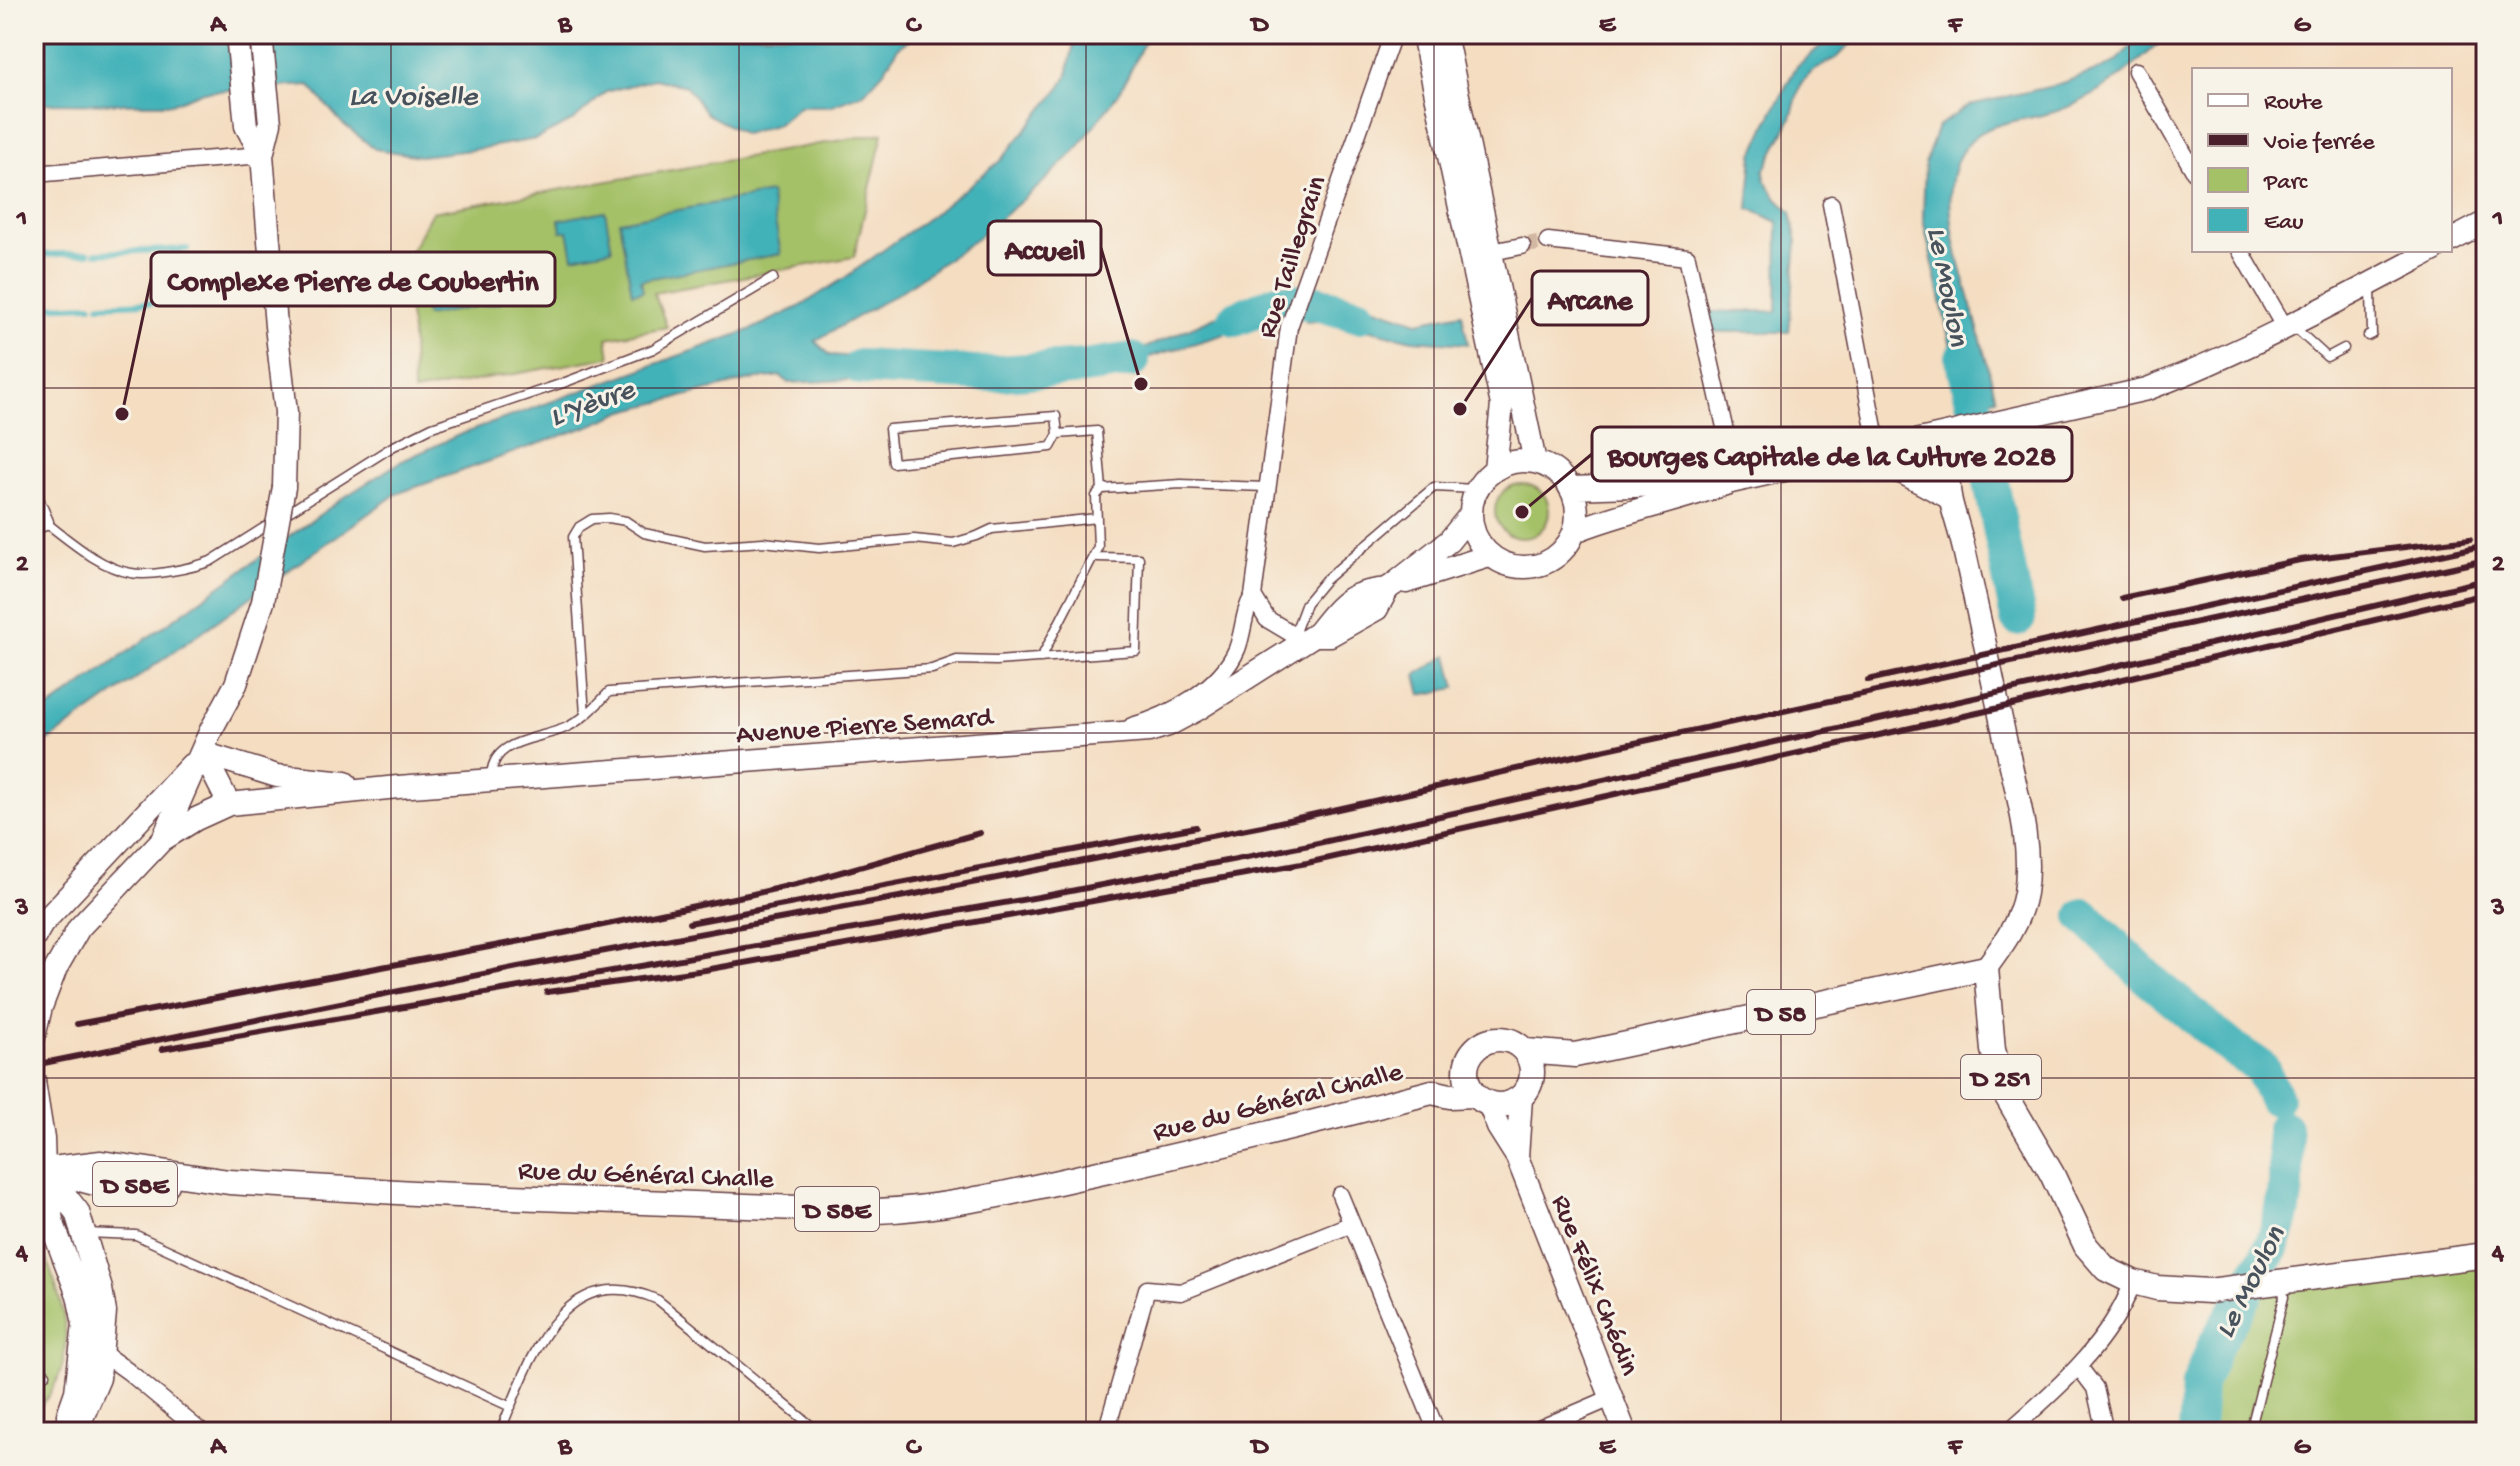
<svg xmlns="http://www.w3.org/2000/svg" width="2520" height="1466" font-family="'Gochi Hand',sans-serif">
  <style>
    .green { fill: #a4c168; stroke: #77704a; stroke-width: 2 }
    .water { fill: #42b2b9; stroke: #466872; stroke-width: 2 }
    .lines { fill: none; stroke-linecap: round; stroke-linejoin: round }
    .stream { stroke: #42b2b9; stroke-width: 6 }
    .river { stroke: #42b2b9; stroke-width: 36 }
    .street-tunnel { stroke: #d2b7a3; stroke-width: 16; stroke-dasharray: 16 8; stroke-linecap: butt }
    .lane-casing { stroke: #643c42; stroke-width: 11 }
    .street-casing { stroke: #643c42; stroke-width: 19 }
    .secondary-casing { stroke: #643c42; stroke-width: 25 }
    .primary-casing { stroke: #643c42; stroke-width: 27 }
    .lane { stroke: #fff; stroke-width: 8 }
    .street { stroke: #fff; stroke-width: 16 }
    .secondary { stroke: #fff; stroke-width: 22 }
    .primary { stroke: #fff; stroke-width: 24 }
    .rail { stroke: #4a1f2b; stroke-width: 6 }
    .secondary-bridge-casing { stroke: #643c42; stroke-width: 25; stroke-linecap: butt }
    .secondary-bridge { stroke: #fff; stroke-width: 22 }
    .grid { fill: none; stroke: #4a1f2b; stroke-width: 2; stroke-opacity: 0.55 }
    .labels { text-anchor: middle; stroke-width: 6; stroke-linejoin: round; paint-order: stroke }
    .shield { fill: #f7f3e8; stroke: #7e5f64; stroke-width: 2 }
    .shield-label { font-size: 26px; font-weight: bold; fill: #4a1f2b }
    .street-label { font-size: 28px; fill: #4a1f2b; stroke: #f7f3e8 }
    .water-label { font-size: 30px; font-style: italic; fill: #47525d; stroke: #f7f3e8 }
    .leader { fill: none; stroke: #4a1f2b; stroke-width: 3 }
    .callout-dot { fill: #4a1f2b; stroke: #f7f3e8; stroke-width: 3 }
    .callout { fill: #f7f3e8; stroke: #4a1f2b; stroke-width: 3 }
    .callout-label { font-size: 30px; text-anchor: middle; font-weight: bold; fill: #4a1f2b }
    .neatline { fill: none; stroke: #4a1f2b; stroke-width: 3 }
    .grid-label { font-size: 26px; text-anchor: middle; font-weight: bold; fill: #4a1f2b }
  </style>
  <rect width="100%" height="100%" fill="#f7f3e8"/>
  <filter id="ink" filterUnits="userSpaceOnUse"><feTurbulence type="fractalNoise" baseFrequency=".0125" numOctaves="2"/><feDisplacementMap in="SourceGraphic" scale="16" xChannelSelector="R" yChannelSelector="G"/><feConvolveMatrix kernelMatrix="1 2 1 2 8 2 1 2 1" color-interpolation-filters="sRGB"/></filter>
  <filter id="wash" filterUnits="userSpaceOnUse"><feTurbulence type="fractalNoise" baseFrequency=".006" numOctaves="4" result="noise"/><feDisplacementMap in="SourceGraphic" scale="32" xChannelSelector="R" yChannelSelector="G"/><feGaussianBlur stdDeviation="1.8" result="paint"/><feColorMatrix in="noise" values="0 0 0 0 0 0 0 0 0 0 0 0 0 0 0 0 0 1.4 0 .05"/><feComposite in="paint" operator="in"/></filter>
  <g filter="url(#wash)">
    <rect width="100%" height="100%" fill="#f4ddc1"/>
    <path class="green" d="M 883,133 L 854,257 L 654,293 L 667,327 L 607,338 L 610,357 L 413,392 L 412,332 L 401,269 L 432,212 Z
      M1495 511a27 27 0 1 1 54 0a27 27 0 1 1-54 0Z
      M 34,1226 C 57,1290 92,1355 34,1413 Z
      M 2486,1249 L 2486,1432 L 2196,1432 L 2199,1385 L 2214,1347 L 2245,1295 Z"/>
    <path class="water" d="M 34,34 L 915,34 L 897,49 L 884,71 L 864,93 L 829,106 L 799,106 L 778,124 L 744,134 L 707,114 L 686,86 L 654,79 L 606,92 L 574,120 L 536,139 L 471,150 L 420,156 L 375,149 L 342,123 L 309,85 L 201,92 L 171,104 L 34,103 Z
      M 1072,34 L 1148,34 L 1121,90 L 1076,150 L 1039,186 L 976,239 L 900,292 L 815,341 L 830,355 L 910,361 L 911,377 L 788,383 L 781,376 L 750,380 L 624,411 L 589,426 L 396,494 L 34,751 L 34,719 L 343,498 L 402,461 L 459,435 L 750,330 L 799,307 L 846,277 L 932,215 L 1000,161 L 1061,87 L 1067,76 L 1075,38 Z
      M 1835,34 L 1860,34 L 1838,57 L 1812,72 L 1801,83 L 1791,118 L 1764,171 L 1765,181 L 1778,200 L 1791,212 L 1797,242 L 1789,332 L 1710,332 L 1705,312 L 1777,311 L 1778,222 L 1748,208 L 1753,154 L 1768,121 L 1796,67 Z
      M 2143,34 L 2169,34 C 2135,65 2104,95 2060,110 C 2038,118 2012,119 1990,128 C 1923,156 1958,259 1973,310 C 1981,339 1988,368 1996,398 L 1960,406 L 1956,369 L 1923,219 L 1925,163 L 1938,126 L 1970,105 L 2053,86 L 2102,69 L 2117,61 Z
      M 770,193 L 781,254 L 641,280 L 643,291 L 632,293 L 619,221 Z
      M 605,211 L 612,249 L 573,257 L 568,231 L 561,231 L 559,220 Z
      M 495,270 L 501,302 L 426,316 L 420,284 Z
      M 1286,285 L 1275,319 L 1136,361 L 1136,370 L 1085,374 L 1083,360 L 1118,357 L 1134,353 Z
      M 1317,288 L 1418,322 L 1462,313 L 1468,344 L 1412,340 L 1330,320 L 1306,322 Z
      M 1448,655 L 1456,688 L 1421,695 L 1416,675 Z"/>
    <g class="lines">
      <path class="stream" d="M 96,253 L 187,249
        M 34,255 L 89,253
        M 99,305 L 190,301
        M 34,307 L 91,305"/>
      <path class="river" d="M 1235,319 L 1280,301 L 1313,302 L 1359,315
        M 1963,358 L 1983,442 L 2018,618
        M 860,367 L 985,374 L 1084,367 L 1132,360
        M 2084,916 L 2150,980 L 2232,1048 L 2261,1067 L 2275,1098
        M 2196,1432 L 2199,1385 L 2214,1347 L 2245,1295 C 2249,1280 2260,1271 2267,1257 C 2289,1210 2288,1179 2284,1128"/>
    </g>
  </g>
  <g filter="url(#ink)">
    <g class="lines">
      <path class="street-tunnel" d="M 1522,246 L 1548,241"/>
      <defs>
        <path id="lane" d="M 2293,326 L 2327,357 L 2344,348
          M 2368,336 L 2372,334 L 2371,288
          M 1058,434 L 1056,416 L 889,429 L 893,463 L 1051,447 L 1058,434 L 1097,431 L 1102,489
          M 45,522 C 69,540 100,568 131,573 C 150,577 193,568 211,561 L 392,447 L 432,427 L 563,383 L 653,349 L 773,278
          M 1294,635 L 1306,603 L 1325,580 L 1434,487 L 1476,489
          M 1041,658 L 1098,547 L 1096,496 L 1102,489 L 1181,484 L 1266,487
          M 585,715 L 573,537 L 579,527 L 592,519 L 609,518 L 626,521 L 644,533 L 705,546 L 763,542 L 819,548 L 914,539 L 953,543 L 977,536 L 992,529 L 1097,518
          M 491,777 C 492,738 538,740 565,728 C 583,720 596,706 609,692 L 932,669 L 957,660 L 996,661 L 1136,651 L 1139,558 L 1098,557
          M 85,1233 L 136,1235 L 511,1407
          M 34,1366 L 46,1374
          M 500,1432 C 529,1364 560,1256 658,1300 L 819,1432
          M 2250,1432 L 2284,1297 L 2282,1285"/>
        <path id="street" d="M 2136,71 L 2194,171
          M 34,174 L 262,155
          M 1831,204 L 1878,449
          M 1548,241 L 1687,257 L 1737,481
          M 2240,250 L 2285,328
          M 1491,252 L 1522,246
          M 1593,484 C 1623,471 1647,468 1677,483
          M 34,497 L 45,522 L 34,526
          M 1253,596 L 1267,619 L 1294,635 L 1300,644
          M 1316,630 C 1341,598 1350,588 1391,586
          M 1310,638 L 1331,638 L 1379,611 L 1392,587
          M 1132,726 C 1170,716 1221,687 1237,649 C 1244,631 1243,612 1253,596 L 1289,327 L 1393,34
          M 1340,1195 L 1437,1432
          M 94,1347 L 129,1372 L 201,1432
          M 2079,1367 L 2095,1388 L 2105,1432
          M 1106,1432 L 1147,1289 L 1181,1292 L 1352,1224
          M 1532,1432 L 1611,1398
          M 2008,1432 C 2057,1389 2109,1345 2133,1282"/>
        <path id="secondary" d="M 237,34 L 246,126 L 262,155
          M 261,34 L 270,123 L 262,155 L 276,326 L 286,412 L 284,487
          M 1423,34 L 1502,405 L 1495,469
          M 1445,34 L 1535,462
          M 2450,241 L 2486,222
          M 1962,430 C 1936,492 1954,499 1966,558 C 1980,620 1993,681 2006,743 C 2016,791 2033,844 2025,893 C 2020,922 2003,945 1986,968
          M 1900,444 L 1931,463 L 1947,477
          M 1847,457 L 1903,473 L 1948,497
          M1471 514a53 53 0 1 1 106 0a53 53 0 1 1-106 0Z
          M 1570,488 L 1698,484
          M 1575,531 C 1625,511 1679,501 1731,482 L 2147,389 C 2247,351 2340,300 2434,250
          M 1406,582 L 1489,556
          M 203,753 L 277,776 L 345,783
          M 203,753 L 229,804
          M 163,839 L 211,730 L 236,684 L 263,602
          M 34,938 L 42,924 L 191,765
          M 34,1037 L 41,1007 L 56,968 L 79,928 L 162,840 L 196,819 L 229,804 L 398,787 L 1149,731 L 1168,725 L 1198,709 L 1393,585 L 1449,541 L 1470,515
          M 34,1082 L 43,1139 L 44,1170
          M 1489,1104 L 1498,1127 L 1517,1157 L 1625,1432
          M 1517,1157 L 1521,1098"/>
        <path id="primary" d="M1466 1072a33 33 0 1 1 66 0a33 33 0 1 1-66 0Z
          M 1526,1051 L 1575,1055 L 1986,968 L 1993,1050 L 2006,1095 L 2052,1174 L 2086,1246 L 2106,1269 L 2133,1282 L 2157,1288 L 2209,1291 L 2486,1255
          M 44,1170 L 101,1163 L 229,1182 L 431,1194 L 877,1211 C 952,1208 1025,1189 1099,1173 C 1211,1148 1321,1121 1432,1092 L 1450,1096 L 1474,1095
          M 44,1170 L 77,1212 L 100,1289 L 104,1312 L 98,1378 L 75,1432
          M 44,1172 L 51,1221 L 79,1295 L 85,1324 L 77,1392 L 69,1415
          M 57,1173 L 102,1185 L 167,1184"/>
      </defs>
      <use href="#lane" class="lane-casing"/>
      <use href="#street" class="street-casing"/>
      <use href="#secondary" class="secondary-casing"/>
      <use href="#primary" class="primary-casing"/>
      <use href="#lane" class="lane"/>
      <use href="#street" class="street"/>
      <use href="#secondary" class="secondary"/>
      <use href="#primary" class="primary"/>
      <path class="rail" d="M 2122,598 L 2300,560 L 2470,539
        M 1868,680 L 2486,545
        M 689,923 L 1196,827
        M 547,992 L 705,970 L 1307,863 L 1982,712 L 2486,594
        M 77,1024 L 564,933 L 753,894 L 809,881 L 980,833
        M 162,1049 L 1050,895 L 1309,845 L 2051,681 L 2486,580
        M 34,1065 L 518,967 L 905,896 L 1262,826 L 1579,755 L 2486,560"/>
      <defs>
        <path id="secondary-bridge" d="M 263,602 L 284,487
          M 34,1075 L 34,1083"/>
      </defs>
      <use href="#secondary-bridge" class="secondary-bridge-casing"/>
      <use href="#secondary-bridge" class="secondary-bridge"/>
    </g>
  </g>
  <path class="grid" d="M 391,34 L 391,1432M 739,34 L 739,1432M 1086,34 L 1086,1432M 1434,34 L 1434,1432M 1781,34 L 1781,1432M 2129,34 L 2129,1432M 34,388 L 2486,388M 34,733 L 2486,733M 34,1078 L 2486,1078"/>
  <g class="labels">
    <g class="shield">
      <rect x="1747" y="990" width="68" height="44" rx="6"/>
      <rect x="1961" y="1055" width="80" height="44" rx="6"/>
      <rect x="93" y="1162" width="84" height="44" rx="6"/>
      <rect x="795" y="1187" width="84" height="44" rx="6"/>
    </g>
    <g class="shield-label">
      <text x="1781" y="1021">D 58</text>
      <text x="2001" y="1086">D 251</text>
      <text x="135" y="1193">D 58E</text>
      <text x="837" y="1218">D 58E</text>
    </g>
    <g class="street-label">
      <text transform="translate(1289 256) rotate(-72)" y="10">Rue Taillegrain</text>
      <text transform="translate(864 723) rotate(-4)" y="10">Avenue Pierre Semard</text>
      <text transform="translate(1277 1099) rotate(-14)" y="10">Rue du Général Challe</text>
      <text transform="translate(646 1172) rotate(2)" y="10">Rue du Général Challe</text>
      <text transform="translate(1598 1284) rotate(68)" y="10">Rue Félix Chédin</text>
    </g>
    <g class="water-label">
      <text x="413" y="104">La Voiselle</text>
      <text transform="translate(1950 286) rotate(79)" y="10">Le Moulon</text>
      <text transform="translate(591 401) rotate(-20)" y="10">L'Yèvre</text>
      <text transform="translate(2248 1281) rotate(-63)" y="10">Le Moulon</text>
    </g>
  </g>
  <path class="leader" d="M1141 384L1101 248M122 414L151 279M1460 409L1532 298M1522 512L1592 454"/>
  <g class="callout-dot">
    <circle cx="1141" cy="384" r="8"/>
    <circle cx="122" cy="414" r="8"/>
    <circle cx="1460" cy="409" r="8"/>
    <circle cx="1522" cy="512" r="8"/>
  </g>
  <g class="callout">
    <rect x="988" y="221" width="113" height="54" rx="8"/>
    <rect x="151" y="252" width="404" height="54" rx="8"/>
    <rect x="1532" y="271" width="116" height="54" rx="8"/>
    <rect x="1592" y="427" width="480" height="54" rx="8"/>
  </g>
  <g class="callout-label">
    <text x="1045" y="259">Accueil</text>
    <text x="353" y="290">Complexe Pierre de Coubertin</text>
    <text x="1590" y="309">Arcane</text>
    <text x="1832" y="465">Bourges Capitale de la Culture 2028</text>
  </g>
  <rect width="2520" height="1466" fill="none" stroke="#f7f3e8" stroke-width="88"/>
  <rect x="2192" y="68" width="260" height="184" fill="#f7f3e8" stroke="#b29e9c" stroke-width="2"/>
  <rect x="2208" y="94" width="40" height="12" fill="#ffffff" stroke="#b29e9c" stroke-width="2"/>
  <text x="2264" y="108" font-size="24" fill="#4a1f2b">Route</text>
  <rect x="2208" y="134" width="40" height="12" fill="#4a1f2b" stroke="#b29e9c" stroke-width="2"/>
  <text x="2264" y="148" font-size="24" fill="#4a1f2b">Voie ferrée</text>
  <rect x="2208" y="168" width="40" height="24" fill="#a4c168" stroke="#b29e9c" stroke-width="2"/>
  <text x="2264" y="188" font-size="24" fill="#4a1f2b">Parc</text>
  <rect x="2208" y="208" width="40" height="24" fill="#42b2b9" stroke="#b29e9c" stroke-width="2"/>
  <text x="2264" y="228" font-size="24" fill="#4a1f2b">Eau</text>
  <rect x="44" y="44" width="2432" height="1378" class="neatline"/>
  <g class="grid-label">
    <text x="218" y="31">A</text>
    <text x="565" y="31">B</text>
    <text x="913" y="31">C</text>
    <text x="1260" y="31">D</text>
    <text x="1607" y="31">E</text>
    <text x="1955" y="31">F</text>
    <text x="2302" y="31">G</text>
    <text x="22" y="225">1</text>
    <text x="2498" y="225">1</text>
    <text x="22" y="570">2</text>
    <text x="2498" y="570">2</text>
    <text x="22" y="914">3</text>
    <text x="2498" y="914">3</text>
    <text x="22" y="1259">4</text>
    <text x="2498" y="1259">4</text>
    <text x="218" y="1453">A</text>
    <text x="565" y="1453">B</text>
    <text x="913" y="1453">C</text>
    <text x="1260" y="1453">D</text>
    <text x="1607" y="1453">E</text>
    <text x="1955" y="1453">F</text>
    <text x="2302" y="1453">G</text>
  </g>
</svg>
